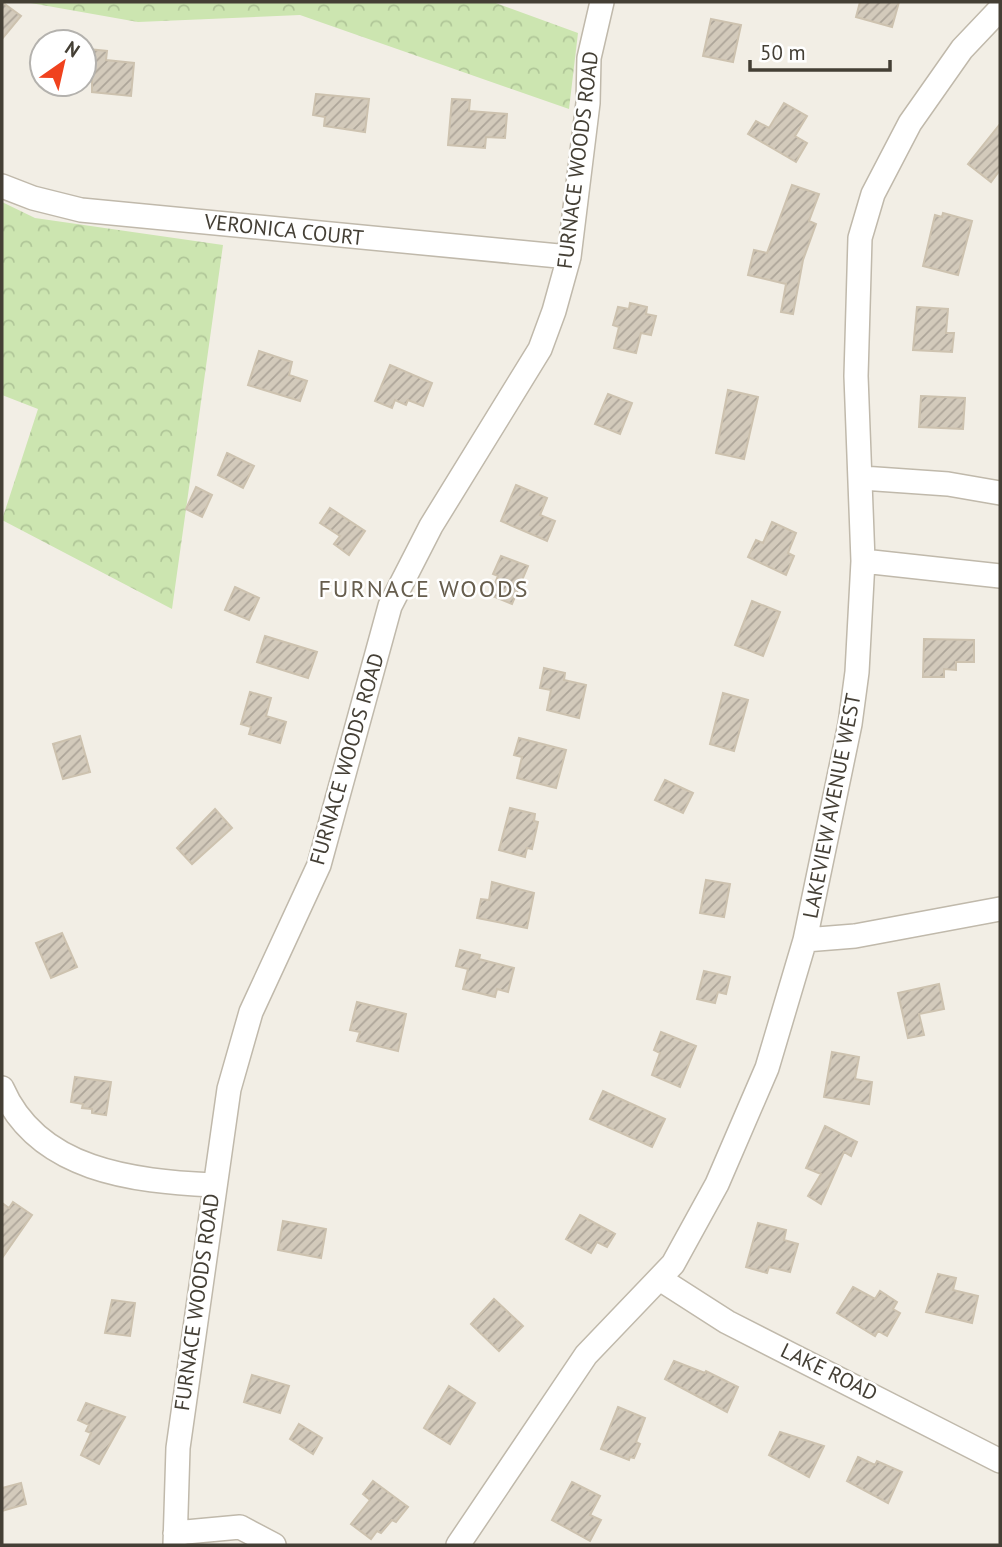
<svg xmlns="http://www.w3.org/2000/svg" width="1002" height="1547" font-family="'PT Sans',sans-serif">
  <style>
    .forest { fill: url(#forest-crowns) }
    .building { fill: url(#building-hatch); stroke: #cdc2af; stroke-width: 2 }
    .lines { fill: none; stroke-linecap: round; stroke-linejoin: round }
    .minor-casing { stroke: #c0b9ab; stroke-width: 26 }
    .minor { stroke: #fff; stroke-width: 23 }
    .labels { text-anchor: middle; stroke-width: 5; stroke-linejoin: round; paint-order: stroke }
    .street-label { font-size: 21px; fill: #443f35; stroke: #fff }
    .quarter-label { font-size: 24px; letter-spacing: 2px; fill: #665d4d; stroke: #fff }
  </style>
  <defs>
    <pattern id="forest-crowns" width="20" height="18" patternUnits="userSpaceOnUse" patternTransform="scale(1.75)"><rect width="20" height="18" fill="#cce5b0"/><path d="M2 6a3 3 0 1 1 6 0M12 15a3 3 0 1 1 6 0" fill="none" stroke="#b0c698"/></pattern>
    <pattern id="building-hatch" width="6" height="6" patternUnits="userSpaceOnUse" patternTransform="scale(1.75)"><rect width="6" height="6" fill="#d3cabb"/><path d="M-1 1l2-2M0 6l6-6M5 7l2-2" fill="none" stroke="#ada599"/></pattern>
  </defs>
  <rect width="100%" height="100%" fill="#f2eee5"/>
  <path class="forest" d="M 25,2 L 493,2 L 578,33 L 569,109 L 300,15 L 138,22 Z
    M 2,202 L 35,218 L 223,245 L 172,609 L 2,520 L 38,409 L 2,395 Z"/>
  <path class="building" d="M 2,2 L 21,16 L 2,39 Z
    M 860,2 L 899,2 L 892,27 L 856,17 Z
    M 711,19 L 741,25 L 733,62 L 703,56 Z
    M 88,49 L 107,51 L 106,60 L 134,63 L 131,96 L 92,92 L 92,68 L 87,67 Z
    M 316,94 L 369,99 L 365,132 L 324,126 L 325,117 L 313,115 Z
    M 452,99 L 470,100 L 469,111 L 507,114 L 505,138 L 486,137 L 485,148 L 448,145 Z
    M 784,103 L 807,116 L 795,136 L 807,143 L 796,162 L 748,134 L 756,121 L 769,128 Z
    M 1000,124 L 1000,170 L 991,182 L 968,164 Z
    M 792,185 L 819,194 L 809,221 L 816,224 L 803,260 L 793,314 L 781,312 L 786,284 L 748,275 L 754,250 L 767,253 Z
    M 943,213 L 972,221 L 958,275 L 923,266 L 935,215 L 942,217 Z
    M 630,303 L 647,307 L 646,314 L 656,316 L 651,335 L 641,333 L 636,353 L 614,348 L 619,327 L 613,325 L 618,307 L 629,309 Z
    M 917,307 L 948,309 L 946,333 L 954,333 L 952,352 L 913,350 Z
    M 259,351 L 292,362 L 289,375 L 307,381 L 300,401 L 248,385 Z
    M 390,365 L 432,383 L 423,406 L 408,400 L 406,405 L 395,400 L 392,408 L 375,401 Z
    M 728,390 L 758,397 L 744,459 L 716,453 Z
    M 608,394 L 632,403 L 620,434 L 595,424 Z
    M 921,396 L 965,398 L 963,429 L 919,427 Z
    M 227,453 L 254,466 L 243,488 L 218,475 Z
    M 516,485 L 547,498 L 540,515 L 555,521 L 547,541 L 501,521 Z
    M 196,487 L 212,495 L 202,517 L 186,509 Z
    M 330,508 L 365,531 L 349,555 L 334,544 L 340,536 L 320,523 Z
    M 772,522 L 796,533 L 788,553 L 794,556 L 786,575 L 748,557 L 756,540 L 763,543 Z
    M 501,556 L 528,566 L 512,604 L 490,595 L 498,576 L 493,574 Z
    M 235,587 L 259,598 L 249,620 L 225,610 Z
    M 752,601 L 780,612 L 763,656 L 735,645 Z
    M 265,636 L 317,652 L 308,678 L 257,662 Z
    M 924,639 L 974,640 L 974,662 L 956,662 L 956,670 L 944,669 L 944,677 L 923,677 Z
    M 544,668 L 565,673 L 564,680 L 586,685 L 579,718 L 547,710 L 551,690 L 540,688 Z
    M 250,692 L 271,698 L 266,716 L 286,722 L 280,743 L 249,734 L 251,727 L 241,724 Z
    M 723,693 L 748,700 L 734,751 L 710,744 Z
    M 80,736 L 90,772 L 63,779 L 53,744 Z
    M 519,738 L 566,750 L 556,788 L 517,778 L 522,757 L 514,755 Z
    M 665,780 L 693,793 L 683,813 L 655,800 Z
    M 510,808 L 535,814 L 534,821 L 538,822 L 532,849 L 527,848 L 525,857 L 499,850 Z
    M 215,809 L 232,828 L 192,864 L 177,848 Z
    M 706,880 L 730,884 L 724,917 L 700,913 Z
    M 492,882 L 534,893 L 527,928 L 477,918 L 481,899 L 489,900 Z
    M 62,933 L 77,967 L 51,978 L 36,943 Z
    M 460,950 L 480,955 L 479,959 L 514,968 L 508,992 L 497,989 L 495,997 L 463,989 L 468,969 L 456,966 Z
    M 704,971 L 730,977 L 726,994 L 718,992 L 715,1003 L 697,999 Z
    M 939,984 L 944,1009 L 919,1014 L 924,1035 L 908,1038 L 898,993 Z
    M 357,1002 L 406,1014 L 398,1051 L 357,1041 L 360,1032 L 350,1030 Z
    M 661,1032 L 696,1046 L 680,1087 L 652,1075 L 660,1053 L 654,1050 Z
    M 832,1052 L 859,1057 L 855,1079 L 872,1082 L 869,1104 L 824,1097 Z
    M 75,1077 L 111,1082 L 106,1115 L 92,1113 L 92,1109 L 82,1108 L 83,1104 L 71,1102 Z
    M 603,1091 L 665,1119 L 652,1147 L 590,1119 Z
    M 825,1126 L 857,1142 L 851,1156 L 844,1152 L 821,1204 L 808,1196 L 821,1174 L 806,1168 Z
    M 13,1202 L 32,1215 L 2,1258 L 2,1203 L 9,1208 Z
    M 580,1215 L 615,1234 L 607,1247 L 597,1242 L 591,1253 L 566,1239 Z
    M 283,1221 L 326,1229 L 321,1258 L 278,1250 Z
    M 758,1223 L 786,1230 L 784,1240 L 798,1244 L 790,1272 L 769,1267 L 767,1273 L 746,1267 Z
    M 938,1274 L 956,1278 L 953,1290 L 978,1296 L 972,1323 L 926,1312 Z
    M 853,1287 L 875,1299 L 880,1291 L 897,1302 L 893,1309 L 900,1313 L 887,1336 L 878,1331 L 875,1336 L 837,1313 Z
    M 494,1299 L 523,1326 L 499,1351 L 471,1324 Z
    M 112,1300 L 135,1303 L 130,1336 L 105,1333 Z
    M 674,1361 L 705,1373 L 706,1371 L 738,1387 L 727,1412 L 665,1379 Z
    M 252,1375 L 289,1386 L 280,1413 L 244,1402 Z
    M 449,1386 L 475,1403 L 450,1444 L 424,1428 Z
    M 86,1403 L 125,1417 L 99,1464 L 81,1455 L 91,1433 L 86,1431 L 89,1425 L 78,1420 Z
    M 618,1407 L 645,1418 L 636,1442 L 640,1444 L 634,1458 L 630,1457 L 629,1460 L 601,1449 Z
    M 299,1424 L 322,1438 L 313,1454 L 290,1439 Z
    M 780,1432 L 824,1446 L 809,1477 L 769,1455 Z
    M 858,1457 L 875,1465 L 877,1461 L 902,1472 L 888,1503 L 847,1481 Z
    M 373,1481 L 408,1507 L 396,1522 L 392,1520 L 381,1533 L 377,1531 L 371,1539 L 351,1524 L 370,1500 L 363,1494 Z
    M 572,1482 L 600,1496 L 590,1515 L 601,1520 L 590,1541 L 552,1520 Z
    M 21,1483 L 26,1504 L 2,1511 L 2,1488 Z"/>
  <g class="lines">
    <defs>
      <path id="minor" d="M 2,186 L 33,198 L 81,210 L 569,257
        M 862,478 L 948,484 L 1000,493
        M 863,561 L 1000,576
        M 805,940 L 855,936 L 1000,909
        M 2,1088 C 38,1171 133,1181 213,1185
        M 660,1279 L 727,1322 L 1000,1461
        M 175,1533 L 240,1527 L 274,1545
        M 175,1545 L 178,1448 L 229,1089 L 251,1012 L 319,865 L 390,606 L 431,526 L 540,349 L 554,311 L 569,257 L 588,103 L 589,58 L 602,2
        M 458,1545 L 586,1355 L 673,1264 L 717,1184 L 767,1068 L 805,940 L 850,724 L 857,672 L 863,561 L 856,376 L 860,238 L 873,194 L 910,123 L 962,49 L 1000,9"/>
    </defs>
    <use href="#minor" class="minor-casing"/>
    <use href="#minor" class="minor"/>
  </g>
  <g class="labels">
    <g class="street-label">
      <text transform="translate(578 160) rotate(-83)" y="7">FURNACE WOODS ROAD</text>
      <text transform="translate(284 230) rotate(6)" y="7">VERONICA COURT</text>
      <text transform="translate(347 759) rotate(-74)" y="7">FURNACE WOODS ROAD</text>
      <text transform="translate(832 806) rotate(-79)" y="7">LAKEVIEW AVENUE WEST</text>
      <text transform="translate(197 1302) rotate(-82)" y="7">FURNACE WOODS ROAD</text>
      <text transform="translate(829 1372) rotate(26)" y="7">LAKE ROAD</text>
    </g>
    <g class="quarter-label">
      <text x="424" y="597">FURNACE WOODS</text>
    </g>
  </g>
  <rect width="1002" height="1547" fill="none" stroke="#443f35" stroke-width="7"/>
  <g transform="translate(63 63) rotate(34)"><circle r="33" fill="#ffffff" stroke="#b4b2ae" stroke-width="2"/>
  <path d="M0-5L12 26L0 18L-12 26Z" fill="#f0421e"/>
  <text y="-10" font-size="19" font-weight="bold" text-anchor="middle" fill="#443f35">N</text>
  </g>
  <path d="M750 60v10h140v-10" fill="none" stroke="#443f35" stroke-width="3.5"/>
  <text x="760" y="60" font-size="21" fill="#443f35" stroke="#ffffff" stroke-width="5" paint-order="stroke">50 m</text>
</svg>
